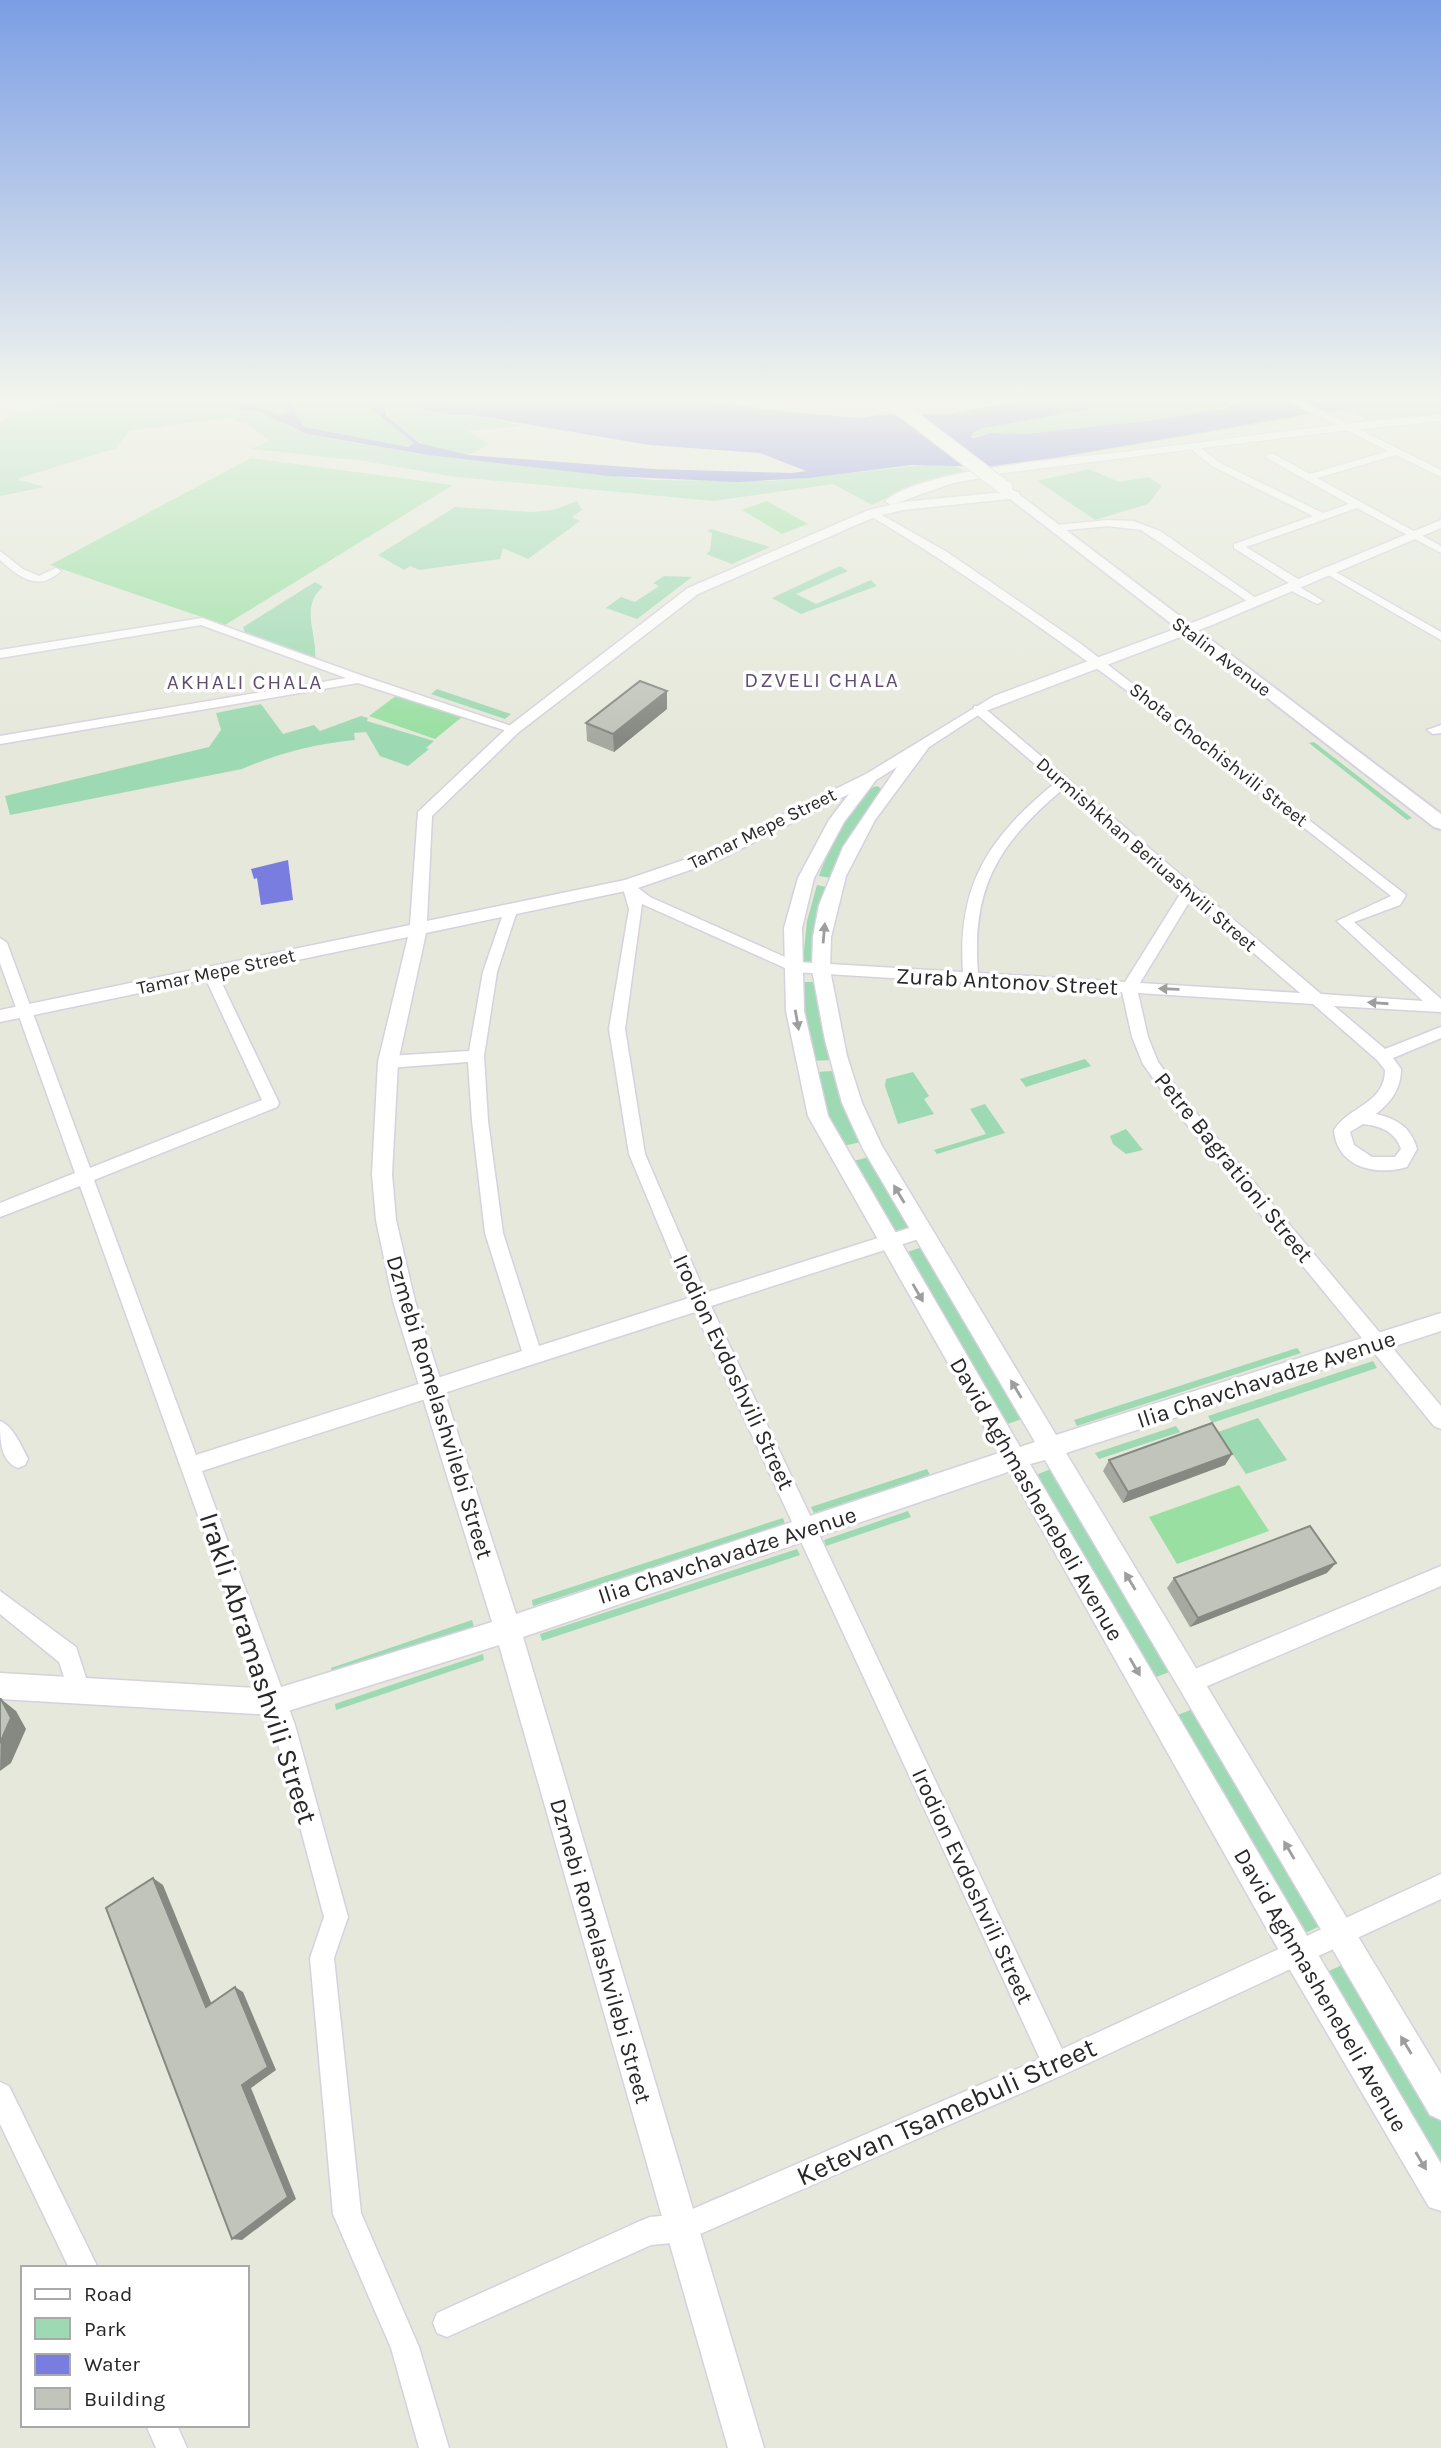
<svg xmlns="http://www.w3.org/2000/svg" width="1441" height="2448" font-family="Karla,sans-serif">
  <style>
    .green { fill: #9dd9b2 }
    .pitch { fill: #99dfa2 }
    .water { fill: #797ddf; fill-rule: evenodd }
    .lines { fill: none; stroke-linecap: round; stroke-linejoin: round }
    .minor-casing { stroke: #d7d0df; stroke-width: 3 }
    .tertiary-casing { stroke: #d7d0df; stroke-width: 3 }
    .secondary-casing { stroke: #d7d0df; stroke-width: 4 }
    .minor { fill: #fff; fill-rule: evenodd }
    .tertiary { fill: #fff; fill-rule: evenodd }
    .secondary { fill: #fff; fill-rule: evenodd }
    .secondary-bridge-casing { stroke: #d7d0df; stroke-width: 16; stroke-linecap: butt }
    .secondary-bridge { stroke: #fff; stroke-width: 14 }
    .wall { fill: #a5a9a0 }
    .shaded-wall { fill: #868982 }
    .building { fill: #c0c4ba; stroke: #868982; stroke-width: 2 }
    .oneway { fill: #9e9e9e }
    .labels { text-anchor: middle; stroke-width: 7; stroke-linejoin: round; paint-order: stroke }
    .far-street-label { font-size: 19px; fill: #272727; stroke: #fff }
    .far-quarter-label { font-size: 21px; letter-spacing: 2px; fill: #604e72; stroke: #fff }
    .street-label { font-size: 23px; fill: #272727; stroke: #fff }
    .near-street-label { font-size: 28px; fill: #272727; stroke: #fff }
  </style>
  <rect width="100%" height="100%" fill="#e5e8da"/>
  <path class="green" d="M 94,397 L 158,397 L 245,409 L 270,416 L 293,429 L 327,438 L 428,455 L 653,480 L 772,481 L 945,463 L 953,464 L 970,475 L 913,485 L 872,505 L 833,484 L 714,501 L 456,477 L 364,461 L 252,449 L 269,440 L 248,425 L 228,418 L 129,431 L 117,448 L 17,479 L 45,487 L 0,496 L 0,423 L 19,412 Z
    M 211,397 L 285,397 L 289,412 L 280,415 L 258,405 Z
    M 292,397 L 356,397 L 415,443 C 400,454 323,433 304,427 L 296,415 Z
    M 1156,397 L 1287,397 L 1240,399 L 1216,411 L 1105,427 L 1026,434 L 990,433 L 971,437 L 974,432 L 984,428 Z
    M 385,398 L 449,415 L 472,415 L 523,426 L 468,431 L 489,444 C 483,447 476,452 470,454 C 442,462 393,429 383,405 Z
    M 1441,398 L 1441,414 L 1369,422 L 1352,411 L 1316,414 L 998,468 L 996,466 L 1324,411 Z
    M 1089,469 L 1119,482 L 1149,477 L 1162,486 L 1148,504 L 1095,520 L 1037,481 Z
    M 577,501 L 582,510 L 572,517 L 580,521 L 528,559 L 503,548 L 500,559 L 419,570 L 410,566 L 404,570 L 378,555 L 455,507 L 531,512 L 553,510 Z
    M 711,529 L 770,547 L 732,564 L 706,554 L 710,551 L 712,533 L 707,531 Z
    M 840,566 L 848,571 L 796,594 L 816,604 L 871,580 L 877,586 L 801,614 L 772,598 Z
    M 664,576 L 692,577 L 637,619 L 606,608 L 621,597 L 635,602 L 659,586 L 653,583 Z
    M 315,582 L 323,587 C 299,607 318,634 315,661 L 245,633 L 243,627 Z
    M 437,689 L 511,714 L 505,719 L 431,694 Z
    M 261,704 L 283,734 L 314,725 L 320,731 L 361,716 L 368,718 L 367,721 L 434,741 L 426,748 L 429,749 L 408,766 L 380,756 L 366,732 L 354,733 L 355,740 C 314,744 279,753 242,769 L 10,815 L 5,796 L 209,747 L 221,730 L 216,713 Z
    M 1314,742 L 1412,818 L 1407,820 L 1309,743 Z
    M 877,786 L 883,790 L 832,878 L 819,876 C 828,853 852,792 877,786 Z
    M 817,885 L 831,888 L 818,962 L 803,961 L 807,921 Z
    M 801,982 L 818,982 L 831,1060 L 812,1061 Z
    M 1085,1059 L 1091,1066 L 1026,1087 L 1020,1079 Z
    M 832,1071 L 843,1108 L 861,1142 L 843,1146 L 823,1103 L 816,1072 Z
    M 913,1072 L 929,1096 L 924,1099 L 934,1114 L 898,1124 L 885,1086 L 886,1079 Z
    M 985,1104 L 1005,1133 L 937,1154 L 934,1150 L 986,1134 L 970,1109 Z
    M 1126,1129 L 1143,1150 L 1126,1154 L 1113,1144 L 1110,1136 Z
    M 869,1157 L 911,1227 L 891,1233 L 850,1162 Z
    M 922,1247 L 1024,1418 L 1002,1426 L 902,1254 Z
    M 1297,1348 L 1301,1353 L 1077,1426 L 1074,1420 Z
    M 1373,1361 L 1377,1368 L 1212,1423 L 1208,1416 Z
    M 1258,1418 L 1287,1460 L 1246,1474 L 1218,1432 Z
    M 1176,1426 L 1180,1432 L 1099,1459 L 1095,1453 Z
    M 1053,1468 L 1172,1671 L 1151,1679 L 1034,1476 Z
    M 927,1469 L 930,1475 L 814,1513 L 811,1507 Z
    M 908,1511 L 911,1517 L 826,1546 L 824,1540 Z
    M 783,1518 L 785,1524 L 533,1606 L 532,1600 Z
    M 797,1549 L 800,1555 L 542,1641 L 540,1634 Z
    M 472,1620 L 474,1627 L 332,1675 L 331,1668 Z
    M 483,1654 L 484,1660 L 336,1710 L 335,1704 Z
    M 1195,1708 L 1324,1924 L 1301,1935 L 1173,1717 Z
    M 1348,1962 L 1441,2120 L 1441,2173 L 1325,1973 Z"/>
  <path class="pitch" d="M 251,458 L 453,485 L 225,625 L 50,565 Z
    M 767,501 L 808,524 L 782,534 L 742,510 Z
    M 397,695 L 462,717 L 435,739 L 369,716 Z
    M 1239,1485 L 1269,1531 L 1177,1564 L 1149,1517 Z"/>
  <path class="water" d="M 158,397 L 226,399 L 258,405 L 280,415 L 289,412 L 285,397 L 292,397 L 296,415 L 304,427 L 408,447 L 414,443 L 356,397 L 692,397 L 762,409 L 857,418 L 889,414 L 949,414 L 1038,397 L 1156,397 L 984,428 L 974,432 L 971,437 L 974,438 L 990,433 L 1026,434 L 1148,421 L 1224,409 L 1240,399 L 1249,398 L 1441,398 L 1324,411 L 1002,467 L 912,465 L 808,478 L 737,482 L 609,476 L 428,455 L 307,434 L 259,412 ZM 385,399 L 449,415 L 472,415 L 649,445 L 760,453 L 806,471 L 792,473 L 654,469 L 468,455 L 419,443 L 387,416 L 383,404 Z
    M 288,860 L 293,900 L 261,905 L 257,878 L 254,879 L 251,869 Z"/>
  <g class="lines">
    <defs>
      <path id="minor" d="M 1282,397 L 1293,397 L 1441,470 L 1441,477 L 1396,455 L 1317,478 L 1441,546 L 1441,553 L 1357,508 L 1246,547 L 1301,581 L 1302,583 L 1298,586 L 1323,601 L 1317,604 L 1286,588 L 1284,586 L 1289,583 L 1234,548 L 1234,544 L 1313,516 L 1212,466 L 1190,448 L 1190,444 L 1196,444 L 1218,462 L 1323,513 L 1349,504 L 1267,458 L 1267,454 L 1273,454 L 1310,474 L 1388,451 Z
        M 873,510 L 947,552 L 1081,644 L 1406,895 L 1400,905 L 1354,922 L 1441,999 L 1441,1012 L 1334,1006 L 1385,1049 L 1441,1027 L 1441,1038 L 1393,1058 L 1401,1069 C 1401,1089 1391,1102 1376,1114 C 1397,1119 1411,1127 1417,1149 L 1407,1167 C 1376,1176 1337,1168 1334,1130 C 1349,1106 1385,1104 1385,1070 L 1377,1060 L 1313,1004 L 1138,993 L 1148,1037 L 1158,1062 L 1192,1108 L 1441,1406 L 1441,1429 L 1434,1426 L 1180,1116 L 1143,1064 L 1132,1037 L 1122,992 L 794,972 L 642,904 L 625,1029 L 645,1154 L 705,1293 L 922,1224 L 928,1226 L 931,1231 L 928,1236 L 711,1306 L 1062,2049 L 1441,1874 L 1441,1899 L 1065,2074 L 682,2242 L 651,2245 L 447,2337 L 437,2333 L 433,2323 L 437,2313 L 640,2221 L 650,2217 L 681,2214 L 1040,2059 L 695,1312 L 202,1471 L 295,1725 L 348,1917 L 334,1958 L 361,2213 L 419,2347 L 449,2448 L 419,2448 L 391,2348 L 333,2214 L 310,1958 L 324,1917 L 273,1725 L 80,1186 L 0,1217 L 0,1203 L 75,1173 L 0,963 L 0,938 L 7,943 L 90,1168 L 262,1100 L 203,973 L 205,969 L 210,968 L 217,973 L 279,1103 L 277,1107 L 94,1180 L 196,1455 L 522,1351 L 485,1233 L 472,1121 L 468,1062 L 388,1068 L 380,1062 L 388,1056 L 469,1051 L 483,972 L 505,908 L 510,906 L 517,911 L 497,972 L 484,1056 L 488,1121 L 503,1233 L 539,1346 L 689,1298 L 629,1154 L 609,1029 L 629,909 L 622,885 L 629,881 L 650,897 L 796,962 L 963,972 C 957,884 989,837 1056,782 L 974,712 L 974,706 L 982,706 L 1321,994 L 1423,1001 L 1337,921 L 1391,896 C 1221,763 1055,627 869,515 L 869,511 ZM 1063,789 L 1182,891 L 1125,982 L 978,973 C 971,887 999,843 1063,789 ZM 1191,899 L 1300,993 L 1140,983 ZM 1363,1124 C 1380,1126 1395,1131 1401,1149 L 1395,1157 L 1372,1157 L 1354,1145 L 1350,1132 Z
        M 1108,520 L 1133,521 L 1160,531 L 1260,601 L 1250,603 L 1141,530 L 1108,526 L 1057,531 L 1052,528 L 1057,525 Z
        M 0,551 L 23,569 L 39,576 L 56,568 L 61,571 C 38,592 20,578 0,560 Z
        M 1327,567 L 1441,632 L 1441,640 L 1323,572 L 1323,568 Z
        M 202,618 L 366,677 L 520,729 L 510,732 L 358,683 L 0,744 L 0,736 L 346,678 L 201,625 L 0,658 L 0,650 Z
        M 1441,725 L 1441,733 L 1433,734 L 1427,730 Z
        M 0,1421 C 13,1426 22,1447 28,1459 L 25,1465 L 18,1468 C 0,1461 0,1439 0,1421 Z
        M 1441,1566 L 1441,1586 L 1191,1693 L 1183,1690 L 1180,1682 L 1183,1674 Z
        M 0,1591 L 76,1647 L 90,1690 L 87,1698 L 79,1701 L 71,1698 L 59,1662 L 0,1614 Z
        M 0,2082 L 9,2086 L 98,2268 L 69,2268 L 0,2124 Z
        M 146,2425 L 177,2425 L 187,2448 L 156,2448 Z"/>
      <path id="tertiary" d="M 1441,415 L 1441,421 L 1322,433 L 1005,473 L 950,484 L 891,505 L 885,501 C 921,469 1072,458 1123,452 C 1229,439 1335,423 1441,415 Z
        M 1015,491 L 1019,492 L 1019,498 L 903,510 L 877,516 L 698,594 L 519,732 L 432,816 L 427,921 L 625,880 L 707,852 L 866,774 L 994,696 L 1202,619 L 1441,520 L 1441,528 L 1212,625 L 983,712 L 929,747 L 875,820 L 846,876 L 831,937 L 830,970 L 847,1056 L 862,1103 L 882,1146 L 1056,1435 L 1441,1313 L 1441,1331 L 1066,1453 L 1441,2074 L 1441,2120 L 1430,2115 L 1045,1460 L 1030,1464 L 1441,2164 L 1441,2211 L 1429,2207 L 1286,1963 L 1009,1471 L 1005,1473 L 523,1637 L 764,2448 L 728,2448 L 499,1645 L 275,1715 L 0,1699 L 0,1673 L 275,1689 L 492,1622 L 393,1301 L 376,1220 L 372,1174 L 378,1062 L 408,937 L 0,1022 L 0,1010 L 410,925 L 418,812 L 509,726 L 688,588 L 869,510 L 903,502 ZM 897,767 L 843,847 L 819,905 L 813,937 L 812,970 L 825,1040 L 842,1103 L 863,1149 L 1035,1442 L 1020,1447 L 828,1116 L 804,1011 L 802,928 L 814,878 L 844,822 L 876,780 ZM 849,794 L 829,820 L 798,878 L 784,928 L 786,1011 L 808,1116 L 999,1453 L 516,1614 L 415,1301 L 396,1220 L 392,1174 L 398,1062 L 426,933 L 635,889 L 719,860 Z"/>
      <path id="secondary" d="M 1005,484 L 1441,814 L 1441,829 L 1434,827 L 1000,491 L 998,488 Z"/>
    </defs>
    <use href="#minor" class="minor-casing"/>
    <use href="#tertiary" class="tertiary-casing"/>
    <use href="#secondary" class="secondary-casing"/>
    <use href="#minor" class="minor"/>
    <use href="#tertiary" class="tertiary"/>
    <use href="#secondary" class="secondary"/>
    <defs>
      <path id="secondary-bridge" d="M 893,403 L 1005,488"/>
    </defs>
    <use href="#secondary-bridge" class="secondary-bridge-casing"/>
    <use href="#secondary-bridge" class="secondary-bridge"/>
  </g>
  <path class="wall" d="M 667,709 L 614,752 L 587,741 L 586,723 Z
    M 1232,1454 L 1225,1465 L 1123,1503 L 1103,1471 L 1109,1460 Z
    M 1327,1573 L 1190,1627 L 1167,1588 L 1174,1578 Z"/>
  <path class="shaded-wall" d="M 667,691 L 667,709 L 614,752 L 613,734 Z
    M 1232,1454 L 1225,1465 L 1123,1503 L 1128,1492 Z
    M 1336,1563 L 1327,1573 L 1190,1627 L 1198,1618 Z
    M 1,1699 L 16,1711 L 26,1729 L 11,1763 L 0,1771 Z
    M 153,1878 L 163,1885 L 215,2012 L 206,2007 Z
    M 235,1987 L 243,1992 L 276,2070 L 251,2088 L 296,2199 L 242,2240 L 232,2239 L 242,2085 Z"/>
  <path class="building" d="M 640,681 L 667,691 L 613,734 L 586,723 Z
    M 1212,1423 L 1232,1454 L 1128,1492 L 1109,1460 Z
    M 1310,1526 L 1336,1563 L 1198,1618 L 1174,1578 Z
    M 0,1699 L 1,1699 L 11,1718 L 0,1743 Z
    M 153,1878 L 206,2007 L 235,1987 L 268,2067 L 242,2085 L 288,2197 L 232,2239 L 106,1908 Z"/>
  <defs><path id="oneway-solid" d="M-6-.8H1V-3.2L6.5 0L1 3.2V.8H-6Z" transform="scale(1.75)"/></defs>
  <g class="oneway">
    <use href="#oneway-solid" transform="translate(824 933) rotate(-85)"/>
    <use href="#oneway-solid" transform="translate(1169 989) rotate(-178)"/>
    <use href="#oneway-solid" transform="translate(1378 1003) rotate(-176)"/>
    <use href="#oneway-solid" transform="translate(797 1020) rotate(80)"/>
    <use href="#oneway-solid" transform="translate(899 1194) rotate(-121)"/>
    <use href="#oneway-solid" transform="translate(918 1293) rotate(60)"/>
    <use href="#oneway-solid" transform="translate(1016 1389) rotate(-121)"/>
    <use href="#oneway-solid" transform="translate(1130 1581) rotate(-121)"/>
    <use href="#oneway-solid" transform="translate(1135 1667) rotate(60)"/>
    <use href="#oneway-solid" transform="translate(1289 1850) rotate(-120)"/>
    <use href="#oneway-solid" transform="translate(1406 2045) rotate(-121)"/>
    <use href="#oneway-solid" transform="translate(1421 2161) rotate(59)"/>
  </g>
  <linearGradient id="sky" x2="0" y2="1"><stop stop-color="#7b9ee4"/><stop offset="0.54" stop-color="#f3f5ee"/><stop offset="1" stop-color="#f3f5ee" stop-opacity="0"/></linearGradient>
  <rect width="1441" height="739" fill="url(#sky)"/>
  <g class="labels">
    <g class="far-street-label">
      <text transform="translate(1222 656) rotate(37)" y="7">Stalin Avenue</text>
      <text transform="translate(1219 754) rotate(38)" y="7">Shota Chochishvili Street</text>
      <text transform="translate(762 828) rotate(-26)" y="7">Tamar Mepe Street</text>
      <text transform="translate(1147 854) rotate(41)" y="7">Durmishkhan Beriuashvili Street</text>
      <text transform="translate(216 971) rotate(-12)" y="7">Tamar Mepe Street</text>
    </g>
    <g class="far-quarter-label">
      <text x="822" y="687">DZVELI CHALA</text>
      <text x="245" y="689">AKHALI CHALA</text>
    </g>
    <g class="street-label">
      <text transform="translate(1007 981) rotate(3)" y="8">Zurab Antonov Street</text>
      <text transform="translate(1234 1167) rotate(51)" y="8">Petre Bagrationi Street</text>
      <text transform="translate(734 1372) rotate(65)" y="8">Irodion Evdoshvili Street</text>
      <text transform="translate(1266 1379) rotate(-18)" y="8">Ilia Chavchavadze Avenue</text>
      <text transform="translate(440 1407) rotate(73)" y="8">Dzmebi Romelashvilebi Street</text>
      <text transform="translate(1037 1499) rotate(60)" y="8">David Aghmashenebeli Avenue</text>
      <text transform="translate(727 1555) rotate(-18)" y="8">Ilia Chavchavadze Avenue</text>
      <text transform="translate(973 1886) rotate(65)" y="8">Irodion Evdoshvili Street</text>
      <text transform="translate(601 1951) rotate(74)" y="8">Dzmebi Romelashvilebi Street</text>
      <text transform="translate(1321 1990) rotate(60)" y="8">David Aghmashenebeli Avenue</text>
    </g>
    <g class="near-street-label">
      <text transform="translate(259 1668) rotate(72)" y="10">Irakli Abramashvili Street</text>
      <text transform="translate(946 2111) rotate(-24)" y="10">Ketevan Tsamebuli Street</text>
    </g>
  </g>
  <rect x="21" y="2266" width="228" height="161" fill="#ffffff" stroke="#a9a9a9" stroke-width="2"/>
  <rect x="35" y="2289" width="35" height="10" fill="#ffffff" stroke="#a9a9a9" stroke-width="2"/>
  <text x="84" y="2301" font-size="21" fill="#272727">Road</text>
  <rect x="35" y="2318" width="35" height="21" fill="#9dd9b2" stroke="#a9a9a9" stroke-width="2"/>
  <text x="84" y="2336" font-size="21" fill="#272727">Park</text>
  <rect x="35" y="2354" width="35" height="21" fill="#797ddf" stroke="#a9a9a9" stroke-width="2"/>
  <text x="84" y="2371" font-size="21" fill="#272727">Water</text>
  <rect x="35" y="2388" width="35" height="21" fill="#c0c4ba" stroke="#a9a9a9" stroke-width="2"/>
  <text x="84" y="2406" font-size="21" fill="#272727">Building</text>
</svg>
